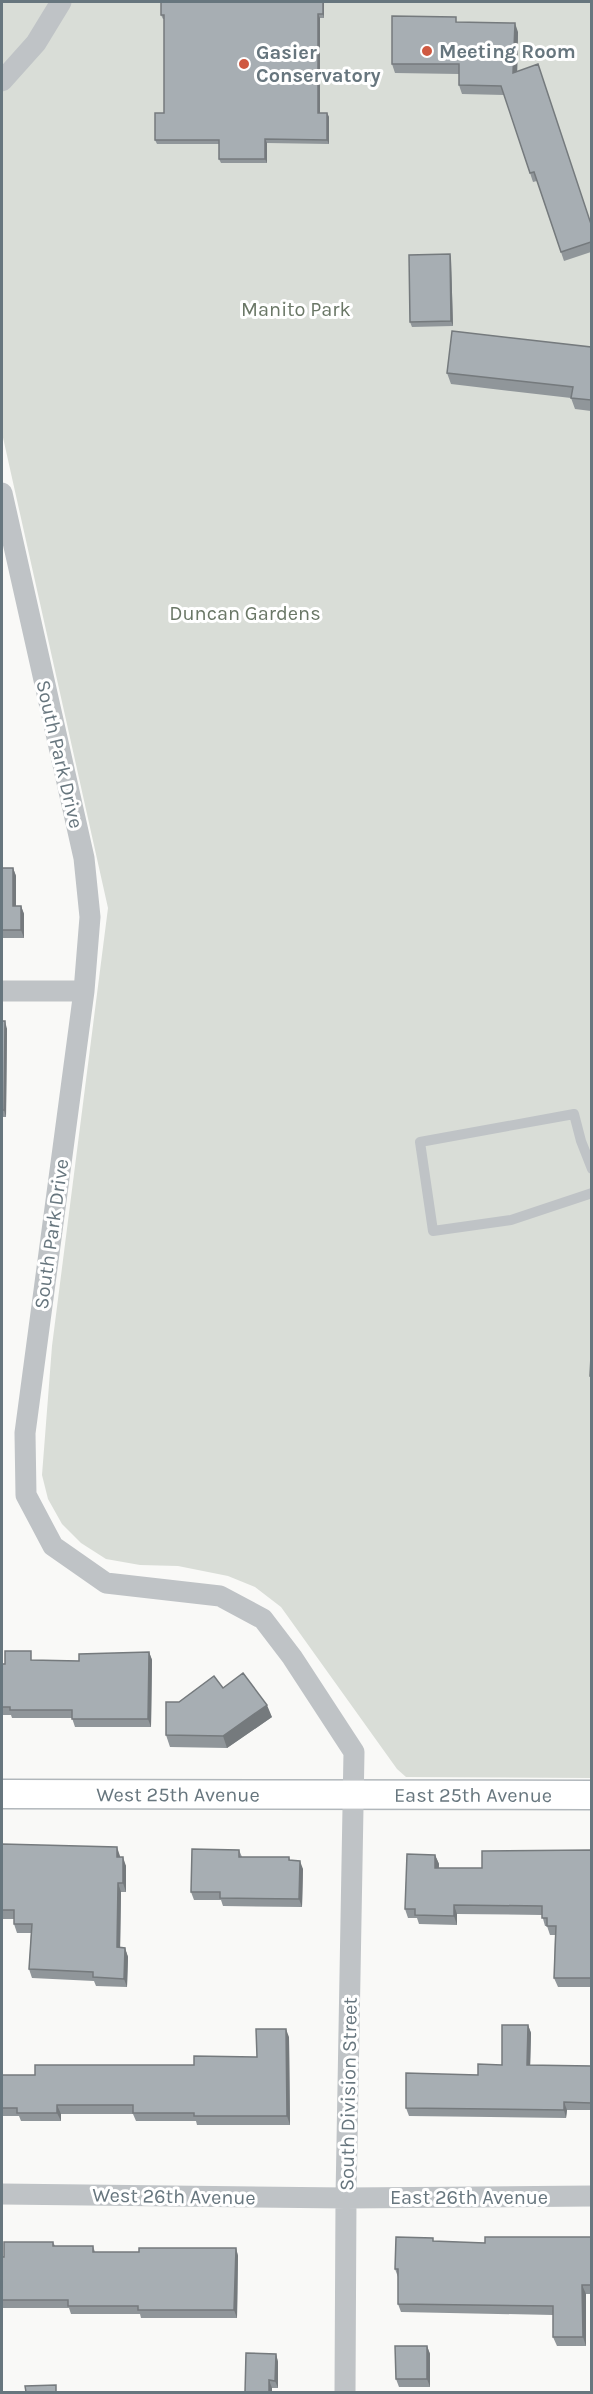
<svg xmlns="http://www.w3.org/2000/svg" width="593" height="2394" font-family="Karla,sans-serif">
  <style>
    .green { fill: #d9ddd7 }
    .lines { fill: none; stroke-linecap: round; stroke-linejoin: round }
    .secondary-casing { stroke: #b1b7bb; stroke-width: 31 }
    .lane { stroke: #bfc3c6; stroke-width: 10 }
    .street { stroke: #bfc3c6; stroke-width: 21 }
    .secondary { stroke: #fff; stroke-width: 28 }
    .wall { fill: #90969a }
    .shaded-wall { fill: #757a7d }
    .building { fill: #a7aeb3; stroke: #757a7d; stroke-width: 1.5 }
    .poi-dot { fill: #cf5941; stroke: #fff; stroke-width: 2 }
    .labels { text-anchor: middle; stroke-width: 6; stroke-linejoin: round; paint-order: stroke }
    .poi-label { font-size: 20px; font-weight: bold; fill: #67767e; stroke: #fff; text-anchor: start }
    .park-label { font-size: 20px; fill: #6a7766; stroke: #fff }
    .street-label { font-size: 20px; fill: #67767e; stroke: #fff }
  </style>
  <rect width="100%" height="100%" fill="#f9f9f7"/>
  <path class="green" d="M 2,2 L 591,2 L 591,1778 L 406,1777 L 397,1769 L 281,1607 L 255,1587 L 228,1576 L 178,1566 L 140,1565 L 106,1559 L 81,1543 L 62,1524 L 48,1499 L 42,1475 L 52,1346 L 108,908 L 2,433 Z"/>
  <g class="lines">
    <defs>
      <g id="secondary">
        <path id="s1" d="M 2,1794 L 592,1795"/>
      </g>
    </defs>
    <use href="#secondary" class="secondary-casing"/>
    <path class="lane" d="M 592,1169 L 581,1141 L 574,1114 L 420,1142 L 433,1231 L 511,1220 L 592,1193"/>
    <path class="street" d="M 2,81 L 36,43 L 61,2
      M 2,493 L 84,858 L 90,917 L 84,991 L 25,1433 L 26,1495 L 53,1546 L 106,1583 L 220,1596 L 263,1619 L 292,1657 L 354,1752 L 346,2198 L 345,2392
      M 2,991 L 84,991
      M 2,2194 L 346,2198 L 592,2196"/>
    <use href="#secondary" class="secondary"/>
  </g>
  <path class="wall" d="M 324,2 L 324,18 L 320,18 L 320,113 L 327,113 L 329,117 L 329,144 L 267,143 L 267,163 L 221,163 L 219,159 L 219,144 L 157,144 L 155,140 L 164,113 L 164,19 L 163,19 L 161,15 Z
    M 458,22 L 518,32 L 517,71 L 591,223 L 591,252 L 564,261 L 537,181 L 533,182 L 504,95 L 462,94 L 459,85 L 459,74 L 395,73 L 392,64 Z
    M 450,254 L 451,259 L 453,326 L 412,327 L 410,322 Z
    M 591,347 L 591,411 L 575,409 L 571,398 L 451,384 L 447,373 Z
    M 2,868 L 13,868 L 16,876 L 16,906 L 21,906 L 24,914 L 24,938 L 2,938 Z
    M 2,1021 L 7,1029 L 6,1117 L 2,1117 Z
    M 149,1652 L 152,1660 L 151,1727 L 75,1727 L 72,1718 L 12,1718 L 11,1715 L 2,1715 L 2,1664 L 34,1660 L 79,1661 Z
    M 223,1688 L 272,1717 L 227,1748 L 170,1747 L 166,1735 L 179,1702 Z
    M 2,1844 L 120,1857 L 126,1866 L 126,1892 L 121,1892 L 120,1947 L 125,1948 L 128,1957 L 127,1987 L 96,1986 L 94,1981 L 32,1978 L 29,1969 L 31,1933 L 17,1933 L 14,1924 L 14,1919 L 2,1919 Z
    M 239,1850 L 242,1857 L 289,1857 L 290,1860 L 303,1869 L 302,1907 L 223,1906 L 221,1900 L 194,1900 L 191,1892 Z
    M 591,1850 L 591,1987 L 558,1987 L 554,1978 L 555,1935 L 550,1935 L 547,1926 L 545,1926 L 542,1915 L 457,1914 L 457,1925 L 419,1924 L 417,1918 L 408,1918 L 405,1909 L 435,1855 L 439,1864 L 439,1868 L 482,1868 Z
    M 528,2025 L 531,2033 L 530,2065 L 591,2066 L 591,2110 L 567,2110 L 566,2118 L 409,2116 L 406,2108 L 478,2075 L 502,2065 Z
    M 289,2037 L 290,2125 L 197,2125 L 196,2121 L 136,2121 L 133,2114 L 61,2114 L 61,2121 L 21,2121 L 19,2116 L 2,2116 L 2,2075 L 35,2075 L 194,2065 L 257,2057 Z
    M 591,2237 L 591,2294 L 586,2294 L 586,2346 L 557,2346 L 553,2337 L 553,2315 L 401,2312 L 398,2304 L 398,2277 L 395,2269 L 434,2241 L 485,2243 Z
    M 53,2242 L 55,2246 L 93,2246 L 95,2252 L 139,2252 L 236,2248 L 238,2256 L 237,2318 L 141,2318 L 140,2314 L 71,2314 L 69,2308 L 2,2308 L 2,2257 Z
    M 427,2346 L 430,2354 L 430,2387 L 399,2387 L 396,2379 Z
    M 276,2354 L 278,2362 L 278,2388 L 272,2388 L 272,2392 L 245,2392 Z"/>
  <path class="shaded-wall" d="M 323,2 L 324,2 L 324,18 L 323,14 Z
    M 318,14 L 320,18 L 320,117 L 318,113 Z
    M 515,23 L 518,32 L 517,82 L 513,73 Z
    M 327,113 L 329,117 L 329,144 L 327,140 Z
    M 265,139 L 267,143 L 267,163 L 265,159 Z
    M 450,254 L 451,259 L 453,326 L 451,321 Z
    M 13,868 L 16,876 L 16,914 L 13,906 Z
    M 21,906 L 24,914 L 24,938 L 21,930 Z
    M 5,1021 L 7,1029 L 6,1117 L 4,1110 Z
    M 149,1652 L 152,1660 L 151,1727 L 148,1719 Z
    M 267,1705 L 272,1717 L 227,1748 L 223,1736 Z
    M 117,1847 L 120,1856 L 120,1866 L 117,1857 Z
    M 435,1855 L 439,1864 L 438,1877 L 435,1868 Z
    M 123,1857 L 126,1866 L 126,1892 L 123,1883 Z
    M 300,1861 L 303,1869 L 302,1907 L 299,1899 Z
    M 118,1883 L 121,1892 L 120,1956 L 117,1947 Z
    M 454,1905 L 457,1914 L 457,1925 L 454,1916 Z
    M 125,1948 L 128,1957 L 127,1987 L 124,1979 Z
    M 528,2025 L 531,2033 L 530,2073 L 527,2065 Z
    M 286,2029 L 289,2037 L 290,2125 L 287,2116 Z
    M 564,2102 L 567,2110 L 566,2118 L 564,2110 Z
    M 57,2105 L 61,2114 L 61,2121 L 57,2113 Z
    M 236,2248 L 238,2256 L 237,2318 L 234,2310 Z
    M 582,2285 L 586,2294 L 586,2346 L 583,2337 Z
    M 427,2346 L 430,2354 L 430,2387 L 427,2379 Z
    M 276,2354 L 278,2362 L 278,2388 L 275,2381 Z
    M 269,2380 L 272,2388 L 272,2392 L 269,2392 Z"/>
  <path class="building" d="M 161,2 L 323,2 L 323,14 L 318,14 L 318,113 L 327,113 L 327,140 L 265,139 L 265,159 L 219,159 L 219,140 L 155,140 L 155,113 L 164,113 L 164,15 L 161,15 Z
    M 392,16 L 456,17 L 456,22 L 515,23 L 513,73 L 538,64 L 591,224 L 591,242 L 561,252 L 534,172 L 530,173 L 501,86 L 459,85 L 459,64 L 392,64 Z
    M 450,254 L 451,321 L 410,322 L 409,255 Z
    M 452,331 L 591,347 L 591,400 L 571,398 L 573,387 L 447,373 Z
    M 2,868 L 13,868 L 13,906 L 21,906 L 21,930 L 2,930 Z
    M 2,1021 L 5,1021 L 4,1110 L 2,1110 Z
    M 591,1356 L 591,1376 L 590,1376 Z
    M 5,1651 L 31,1651 L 31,1660 L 79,1661 L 79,1654 L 149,1652 L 148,1719 L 72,1719 L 72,1710 L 10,1710 L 10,1707 L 2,1707 L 2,1664 L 5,1664 Z
    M 243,1673 L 267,1705 L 223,1736 L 166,1735 L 166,1702 L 179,1702 L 214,1676 L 223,1688 Z
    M 2,1844 L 117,1847 L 117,1857 L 123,1857 L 123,1883 L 118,1883 L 117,1947 L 125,1948 L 124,1979 L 93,1977 L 93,1972 L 29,1969 L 32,1924 L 14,1924 L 14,1910 L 2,1910 Z
    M 192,1849 L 239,1850 L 239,1857 L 289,1857 L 289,1860 L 300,1861 L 299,1899 L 220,1898 L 220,1892 L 191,1892 Z
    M 591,1850 L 591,1978 L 554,1978 L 556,1926 L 547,1926 L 547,1918 L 542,1918 L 542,1906 L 454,1905 L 454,1916 L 415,1915 L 415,1909 L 405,1909 L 407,1854 L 435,1855 L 435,1868 L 482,1868 L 482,1851 Z
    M 502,2025 L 528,2025 L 527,2065 L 591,2066 L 591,2103 L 564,2102 L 564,2110 L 406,2108 L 406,2073 L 478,2075 L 478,2064 L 502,2065 Z
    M 256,2029 L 286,2029 L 287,2116 L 194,2116 L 194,2113 L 133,2113 L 133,2105 L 57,2105 L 57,2113 L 17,2113 L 17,2108 L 2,2108 L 2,2075 L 35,2075 L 35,2065 L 194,2065 L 194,2056 L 257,2057 Z
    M 396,2237 L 433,2238 L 433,2241 L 485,2243 L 485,2237 L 591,2237 L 591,2285 L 582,2285 L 583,2337 L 553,2337 L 553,2306 L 398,2304 L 398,2269 L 395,2269 Z
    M 4,2242 L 53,2242 L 53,2246 L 93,2246 L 93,2252 L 139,2252 L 139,2248 L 236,2248 L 234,2310 L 138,2310 L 138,2306 L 68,2306 L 68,2300 L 2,2300 L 2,2257 L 4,2257 Z
    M 395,2346 L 427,2346 L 427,2379 L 396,2379 Z
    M 246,2353 L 276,2354 L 275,2381 L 269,2380 L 269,2392 L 245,2392 Z
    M 56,2385 L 56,2392 L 26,2392 L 25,2386 Z"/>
  <g class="poi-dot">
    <circle cx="427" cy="51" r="6"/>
    <circle cx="244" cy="64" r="6"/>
  </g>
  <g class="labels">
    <g class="poi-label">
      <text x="439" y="58">Meeting Room</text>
      <text x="256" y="59">Gasier<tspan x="256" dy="23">Conservatory</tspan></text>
    </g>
    <g class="park-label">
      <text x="296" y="316">Manito Park</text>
      <text x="245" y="620">Duncan Gardens</text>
    </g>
    <g class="street-label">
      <text transform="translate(60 754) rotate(77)" y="7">South Park Drive</text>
      <text transform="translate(51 1234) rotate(-82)" y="7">South Park Drive</text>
      <text dy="7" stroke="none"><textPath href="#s1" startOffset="176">West 25th Avenue</textPath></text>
      <text dy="7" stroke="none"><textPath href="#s1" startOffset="471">East 25th Avenue</textPath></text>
      <text transform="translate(348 2094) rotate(-89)" y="7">South Division Street</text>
      <text transform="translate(174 2196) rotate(1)" y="7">West 26th Avenue</text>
      <text x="469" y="2204">East 26th Avenue</text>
    </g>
  </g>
  <rect width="593" height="2394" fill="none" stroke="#67767e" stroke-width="6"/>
</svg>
